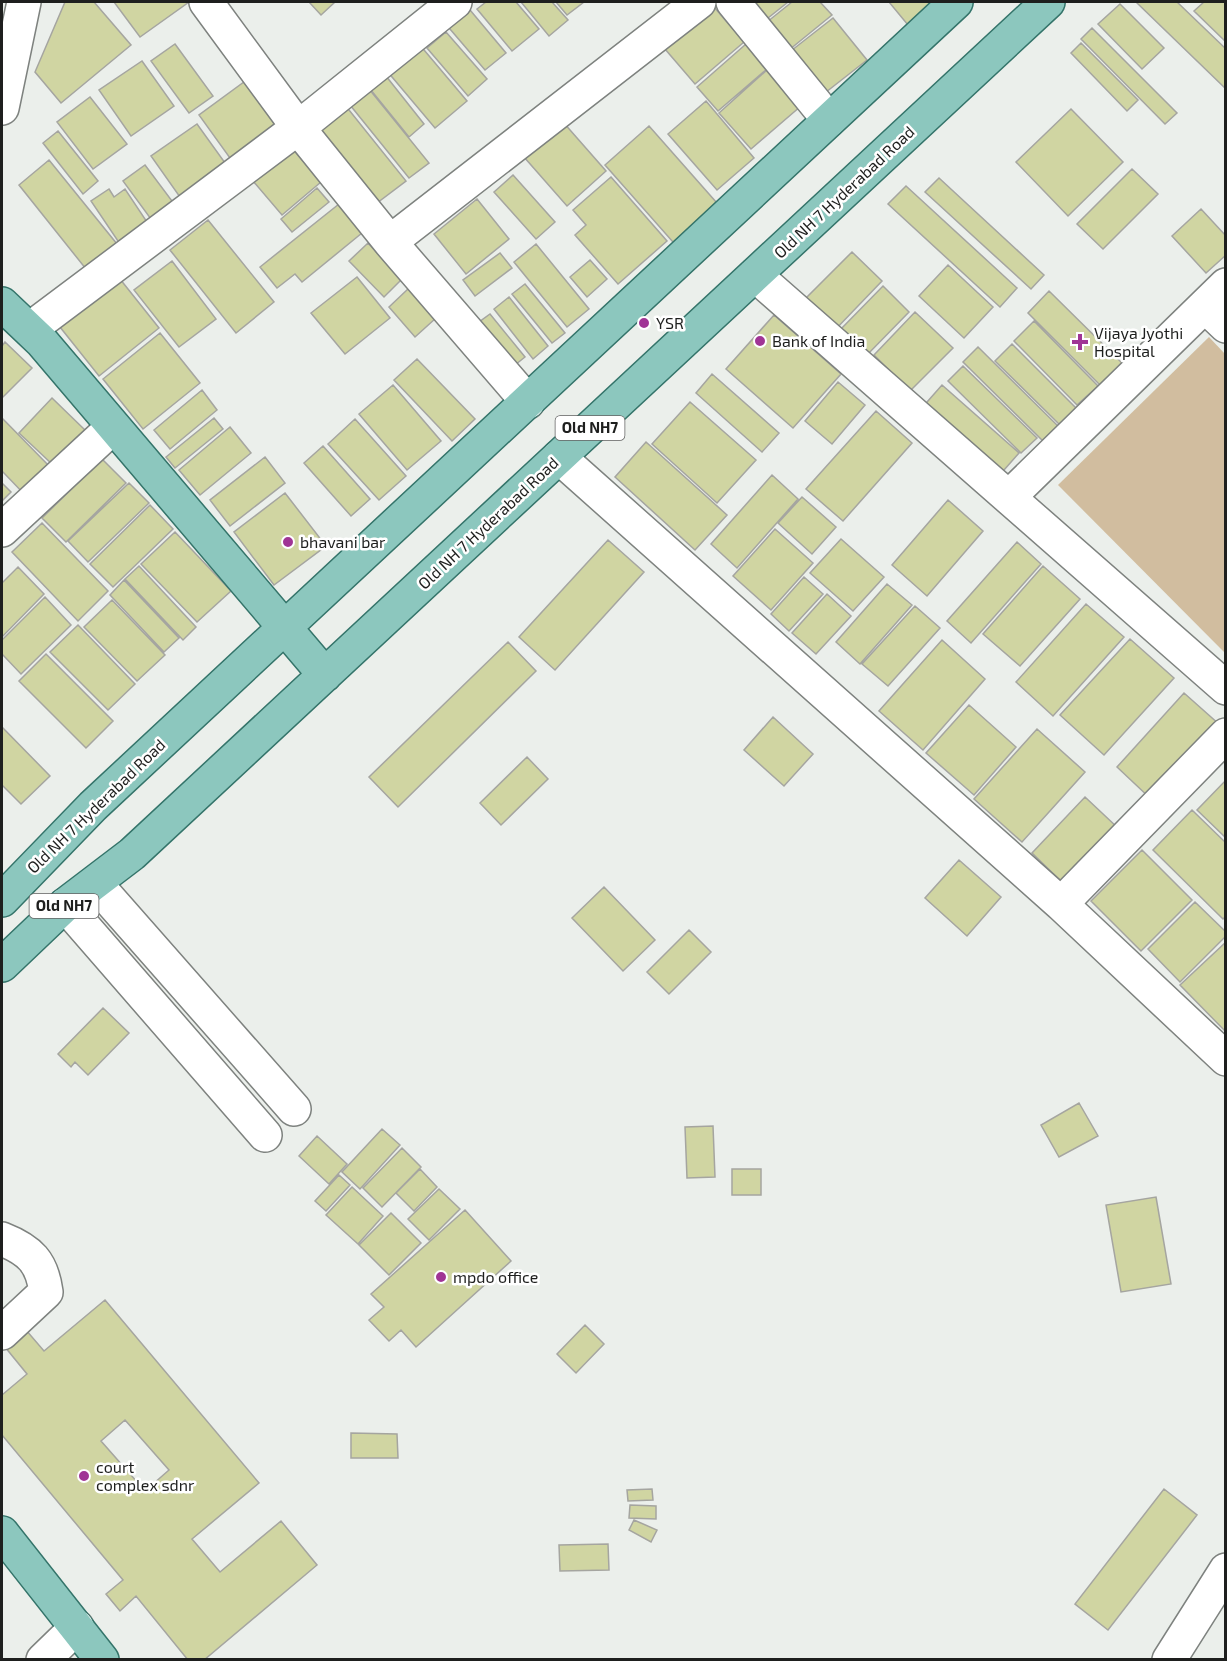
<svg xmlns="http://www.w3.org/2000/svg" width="1227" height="1661" font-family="'Exo 2',sans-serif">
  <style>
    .green { fill: #d1bd9f }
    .building { fill: #d0d5a2; stroke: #a5a5a0; stroke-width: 1.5; fill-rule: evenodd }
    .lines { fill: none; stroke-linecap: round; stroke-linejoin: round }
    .minor-casing { stroke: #7e827f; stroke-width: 36 }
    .major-casing { stroke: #34746a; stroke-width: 36 }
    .minor { stroke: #fff; stroke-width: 33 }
    .major { stroke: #8cc7be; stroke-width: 33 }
    .poi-dot { fill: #a03495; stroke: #fff; stroke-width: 2 }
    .labels { text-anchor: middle; stroke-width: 5; stroke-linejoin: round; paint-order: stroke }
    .shield { fill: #fff; stroke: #626262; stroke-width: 1.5 }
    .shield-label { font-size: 15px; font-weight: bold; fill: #1e1f1e }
    .street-label { font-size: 16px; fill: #1e1f1e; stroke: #fff }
    .poi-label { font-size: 16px; fill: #1e1f1e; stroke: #fff; text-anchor: start }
  </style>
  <rect width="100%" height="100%" fill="#ebefeb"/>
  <path class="green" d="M 1209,337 L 1225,354 L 1225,653 L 1058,485 Z"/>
  <path class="building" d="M 65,2 L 94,2 L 131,45 L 61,103 L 35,72 Z
    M 114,2 L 189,2 L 140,37 Z
    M 309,2 L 335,2 L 321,15 Z
    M 486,2 L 516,2 L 539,29 L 512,51 L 477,9 Z
    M 521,2 L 552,2 L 568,20 L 549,36 Z
    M 556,2 L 584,2 L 567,15 Z
    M 746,2 L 788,2 L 763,22 Z
    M 792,2 L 820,2 L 832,15 L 789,50 L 767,22 Z
    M 889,2 L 937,2 L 908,25 Z
    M 1136,2 L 1177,2 L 1226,49 L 1226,89 Z
    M 1204,2 L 1226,2 L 1226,42 L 1194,11 Z
    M 465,4 L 506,53 L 485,70 L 444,22 Z
    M 1120,4 L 1164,48 L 1142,69 L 1098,24 Z
    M 714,7 L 744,42 L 695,84 L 665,49 Z
    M 833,18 L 867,60 L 821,96 L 787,54 Z
    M 1092,28 L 1177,113 L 1165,124 L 1081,39 Z
    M 446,32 L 487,79 L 468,96 L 427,48 Z
    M 1081,43 L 1138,100 L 1127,111 L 1071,53 Z
    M 175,44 L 213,96 L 189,113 L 151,61 Z
    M 419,44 L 467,101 L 435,128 L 387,71 Z
    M 746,44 L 767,69 L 718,111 L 697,87 Z
    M 142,61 L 174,106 L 131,136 L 99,90 Z
    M 768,69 L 801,106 L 751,149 L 719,113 Z
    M 382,71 L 424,124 L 409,137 L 366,84 Z
    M 248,79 L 284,129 L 235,165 L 199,115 Z
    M 365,84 L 429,163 L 409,178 L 346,100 Z
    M 90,97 L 127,144 L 93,169 L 57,122 Z
    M 341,100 L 406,181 L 377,203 L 312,122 Z
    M 706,101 L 754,158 L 717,190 L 668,134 Z
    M 1071,109 L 1123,162 L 1068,216 L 1016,162 Z
    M 563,122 L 606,171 L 567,206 L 524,157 Z
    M 197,124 L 233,174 L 187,207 L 151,156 Z
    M 649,126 L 724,211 L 680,250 L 605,165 Z
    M 58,131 L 98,181 L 83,194 L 43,143 Z
    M 286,141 L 321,182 L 282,215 L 247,174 Z
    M 49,160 L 117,244 L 86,269 L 19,185 Z
    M 145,165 L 181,213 L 159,230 L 123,181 Z
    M 1132,169 L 1158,194 L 1103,249 L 1077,224 Z
    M 513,175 L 555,222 L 536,239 L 494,192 Z
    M 611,177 L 667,241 L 618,284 L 575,235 L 586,225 L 573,210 Z
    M 939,178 L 1044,275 L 1031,289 L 925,192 Z
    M 906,186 L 1017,288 L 1000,307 L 888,204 Z
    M 317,188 L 329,202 L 292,232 L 281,219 Z
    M 109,189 L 114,197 L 125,189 L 153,231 L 124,250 L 91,201 Z
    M 477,199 L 509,239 L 466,274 L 434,234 Z
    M 339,204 L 362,233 L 302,282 L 295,274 L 277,288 L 260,267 Z
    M 1201,209 L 1226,236 L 1226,255 L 1206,273 L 1172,236 Z
    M 208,220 L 274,302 L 236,333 L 170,250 Z
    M 368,243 L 402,279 L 384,297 L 349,261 Z
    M 536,244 L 589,309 L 567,327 L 514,262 Z
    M 852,252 L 882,281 L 833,332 L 802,302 Z
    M 500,253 L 512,268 L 475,296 L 463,280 Z
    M 590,260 L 607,279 L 587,297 L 570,277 Z
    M 172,261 L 216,319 L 179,347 L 134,290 Z
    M 948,265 L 993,307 L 964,338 L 919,296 Z
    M 357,277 L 390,318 L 345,354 L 311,313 Z
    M 120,279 L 159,328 L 99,376 L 60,327 Z
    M 525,284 L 565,333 L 552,343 L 512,294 Z
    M 883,286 L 909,312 L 866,356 L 840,330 Z
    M 409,288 L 436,318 L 415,337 L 389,307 Z
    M 1049,291 L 1124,365 L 1102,387 L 1028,313 Z
    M 509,297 L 548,346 L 533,359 L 494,309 Z
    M 915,312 L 953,348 L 910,391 L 874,355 Z
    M 490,314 L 525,357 L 510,369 L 475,325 Z
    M 774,315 L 841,374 L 793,428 L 726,369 Z
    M 1034,321 L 1098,386 L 1077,405 L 1014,341 Z
    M 160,333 L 200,383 L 143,429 L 103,379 Z
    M 5,342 L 32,368 L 2,398 L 2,346 Z
    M 1012,344 L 1077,409 L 1060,425 L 995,361 Z
    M 978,347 L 1064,432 L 1049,447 L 963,362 Z
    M 417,359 L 475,419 L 452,441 L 394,380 Z
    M 963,366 L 1037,438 L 1021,453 L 948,381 Z
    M 712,374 L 779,433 L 762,452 L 696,393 Z
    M 838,382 L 865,405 L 832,444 L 805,421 Z
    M 393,385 L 441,441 L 407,470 L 359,414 Z
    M 942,385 L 1019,453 L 997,478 L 920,410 Z
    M 202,390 L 217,410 L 170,449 L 154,430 Z
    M 52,398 L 86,431 L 53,465 L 19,433 Z
    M 690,402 L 756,460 L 717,503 L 652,444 Z
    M 876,411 L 912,443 L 843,521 L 806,489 Z
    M 2,418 L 52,469 L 26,496 L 2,471 Z
    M 214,418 L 223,429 L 175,468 L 166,457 Z
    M 355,419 L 406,476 L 379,500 L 328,444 Z
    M 230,427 L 251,453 L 200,495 L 179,470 Z
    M 646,442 L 727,515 L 695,550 L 615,477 Z
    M 323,446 L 370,499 L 351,516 L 304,463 Z
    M 265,457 L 285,483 L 230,526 L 210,500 Z
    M 102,459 L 126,483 L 66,542 L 42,518 Z
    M 772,475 L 798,499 L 737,568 L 711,544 Z
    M 2,483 L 11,492 L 2,501 Z
    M 129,483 L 149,503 L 88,562 L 68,541 Z
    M 285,493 L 326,546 L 274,585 L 234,532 Z
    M 802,497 L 836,527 L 812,554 L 778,523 Z
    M 948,500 L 983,531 L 927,596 L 892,565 Z
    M 150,505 L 173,529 L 113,587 L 90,564 Z
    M 42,523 L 108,591 L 78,621 L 12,552 Z
    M 775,529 L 813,563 L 771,610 L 733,576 Z
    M 175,532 L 231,591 L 197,622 L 141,564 Z
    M 841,539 L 884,577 L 853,611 L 810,573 Z
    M 608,540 L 644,572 L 555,670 L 519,637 Z
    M 1017,542 L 1041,564 L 971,643 L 947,621 Z
    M 139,566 L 196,627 L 183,640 L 125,579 Z
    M 1043,566 L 1080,599 L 1020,666 L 983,634 Z
    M 18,567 L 44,594 L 2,637 L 2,583 Z
    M 804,577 L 823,594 L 789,631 L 771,614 Z
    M 124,580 L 179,638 L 164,652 L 110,595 Z
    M 887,584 L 912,605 L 860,664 L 836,642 Z
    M 827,594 L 851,616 L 816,654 L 792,633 Z
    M 45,597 L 71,625 L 21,674 L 2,654 L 2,640 Z
    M 112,600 L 165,655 L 137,681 L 84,627 Z
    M 1086,604 L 1124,637 L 1053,716 L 1016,682 Z
    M 915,606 L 940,628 L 888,686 L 862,664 Z
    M 78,625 L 135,684 L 108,710 L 50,652 Z
    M 1130,639 L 1174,678 L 1104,755 L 1060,715 Z
    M 942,640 L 985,679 L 923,750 L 879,711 Z
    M 508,642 L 536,671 L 398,807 L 369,777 Z
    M 46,654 L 113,721 L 86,748 L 19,681 Z
    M 1184,693 L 1220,725 L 1152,800 L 1117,767 Z
    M 969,705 L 1016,747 L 974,795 L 926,753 Z
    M 773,717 L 813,754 L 784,786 L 744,750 Z
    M 2,727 L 50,776 L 21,804 L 2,785 Z
    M 1037,729 L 1085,772 L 1022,842 L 974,799 Z
    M 527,757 L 548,779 L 501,825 L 480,803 Z
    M 1226,780 L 1226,838 L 1197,810 Z
    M 1085,797 L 1119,829 L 1066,886 L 1032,853 Z
    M 1192,810 L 1226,843 L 1226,916 L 1223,919 L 1153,850 Z
    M 1142,850 L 1192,900 L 1141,951 L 1091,901 Z
    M 959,860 L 1001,897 L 967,936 L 925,898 Z
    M 604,887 L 655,940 L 623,971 L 572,918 Z
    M 1195,902 L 1226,932 L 1226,936 L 1180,982 L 1148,949 Z
    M 689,930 L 711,952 L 669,994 L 647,972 Z
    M 1226,942 L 1226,1032 L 1180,985 Z
    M 103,1008 L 129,1033 L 88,1075 L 75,1062 L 71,1067 L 58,1054 Z
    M 1079,1103 L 1098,1136 L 1059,1157 L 1041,1125 Z
    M 713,1126 L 715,1177 L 687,1178 L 685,1127 Z
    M 382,1129 L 400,1145 L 360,1189 L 342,1172 Z
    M 317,1136 L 347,1164 L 329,1184 L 299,1156 Z
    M 402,1148 L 421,1167 L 382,1207 L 363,1188 Z
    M 420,1169 L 437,1187 L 414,1211 L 396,1193 Z
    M 732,1169 L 761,1169 L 761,1195 L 732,1195 Z
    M 339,1175 L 350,1185 L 326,1211 L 315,1201 Z
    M 352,1187 L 383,1216 L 358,1244 L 326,1215 Z
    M 439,1189 L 460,1209 L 429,1240 L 408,1219 Z
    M 1156,1197 L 1171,1284 L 1121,1292 L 1106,1205 Z
    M 465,1210 L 511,1261 L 416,1347 L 401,1330 L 389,1341 L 369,1320 L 384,1307 L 371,1294 Z
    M 391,1213 L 421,1243 L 389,1275 L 359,1245 Z
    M 105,1300 L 259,1483 L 192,1539 L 220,1572 L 281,1521 L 317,1565 L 204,1660 L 188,1660 L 136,1596 L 120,1611 L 106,1594 L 123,1580 L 2,1435 L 2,1395 L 27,1374 L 5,1347 L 26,1330 L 44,1351 ZM 125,1420 L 169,1470 L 145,1491 L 101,1441 Z
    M 585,1325 L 604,1344 L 576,1373 L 557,1354 Z
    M 351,1433 L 397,1434 L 398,1458 L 351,1458 Z
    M 652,1489 L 653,1500 L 628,1501 L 627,1490 Z
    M 1164,1489 L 1197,1515 L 1108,1630 L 1075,1604 Z
    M 630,1505 L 656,1506 L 656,1519 L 629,1518 Z
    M 634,1520 L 657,1530 L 651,1542 L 629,1530 Z
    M 608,1544 L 609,1570 L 560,1571 L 559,1545 Z"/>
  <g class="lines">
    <defs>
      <path id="minor" d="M 206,2 L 303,134 L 390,242 L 528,402
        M 733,2 L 829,120
        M 2,108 L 24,2
        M 390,242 L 699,2
        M 755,275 L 1226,688
        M 1205,306 L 1226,326
        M 30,329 L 299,127 L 455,2
        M 559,457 L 1061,904 L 1226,1059
        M 1009,497 L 1226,285
        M 2,530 L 112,428
        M 95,883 L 294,1109
        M 1061,904 L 1226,735
        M 65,905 L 265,1135
        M 2,1239 C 30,1250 42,1262 46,1292 L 2,1333
        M 43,1660 L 77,1627
        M 1169,1660 L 1226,1570"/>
      <path id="major" d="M 2,304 L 42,342 L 325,675
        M 2,900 L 93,806 L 956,2
        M 2,965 L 65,905 L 132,854 L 1048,2
        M 2,1533 L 102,1660"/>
    </defs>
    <use href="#minor" class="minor-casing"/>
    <use href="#major" class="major-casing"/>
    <use href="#minor" class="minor"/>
    <use href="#major" class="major"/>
  </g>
  <g class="poi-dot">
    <circle cx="644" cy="323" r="6"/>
    <circle cx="760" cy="341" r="6"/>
    <path d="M1077 333h6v6h6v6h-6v6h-6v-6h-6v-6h6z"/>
    <circle cx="288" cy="542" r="6"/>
    <circle cx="441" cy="1277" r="6"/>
    <circle cx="84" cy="1476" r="6"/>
  </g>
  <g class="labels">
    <g class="shield">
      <rect x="555.5" y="416" width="69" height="24" rx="4.5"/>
      <rect x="29.5" y="894" width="69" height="24" rx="4.5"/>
    </g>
    <g class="shield-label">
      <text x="590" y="433">Old NH7</text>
      <text x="64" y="911">Old NH7</text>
    </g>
    <g class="street-label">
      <text transform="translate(844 192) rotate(-43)" y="6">Old NH 7 Hyderabad Road</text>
      <text transform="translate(488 523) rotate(-43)" y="6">Old NH 7 Hyderabad Road</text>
      <text transform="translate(96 806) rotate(-44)" y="6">Old NH 7 Hyderabad Road</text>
    </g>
    <g class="poi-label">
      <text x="656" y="329">YSR</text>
      <text x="1094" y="339">Vijaya Jyothi<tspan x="1094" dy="18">Hospital</tspan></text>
      <text x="772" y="347">Bank of India</text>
      <text x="300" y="548">bhavani bar</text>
      <text x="453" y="1283">mpdo office</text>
      <text x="96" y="1473">court<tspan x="96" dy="18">complex sdnr</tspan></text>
    </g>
  </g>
  <rect width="1227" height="1661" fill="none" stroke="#1e1f1e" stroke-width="6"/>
</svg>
